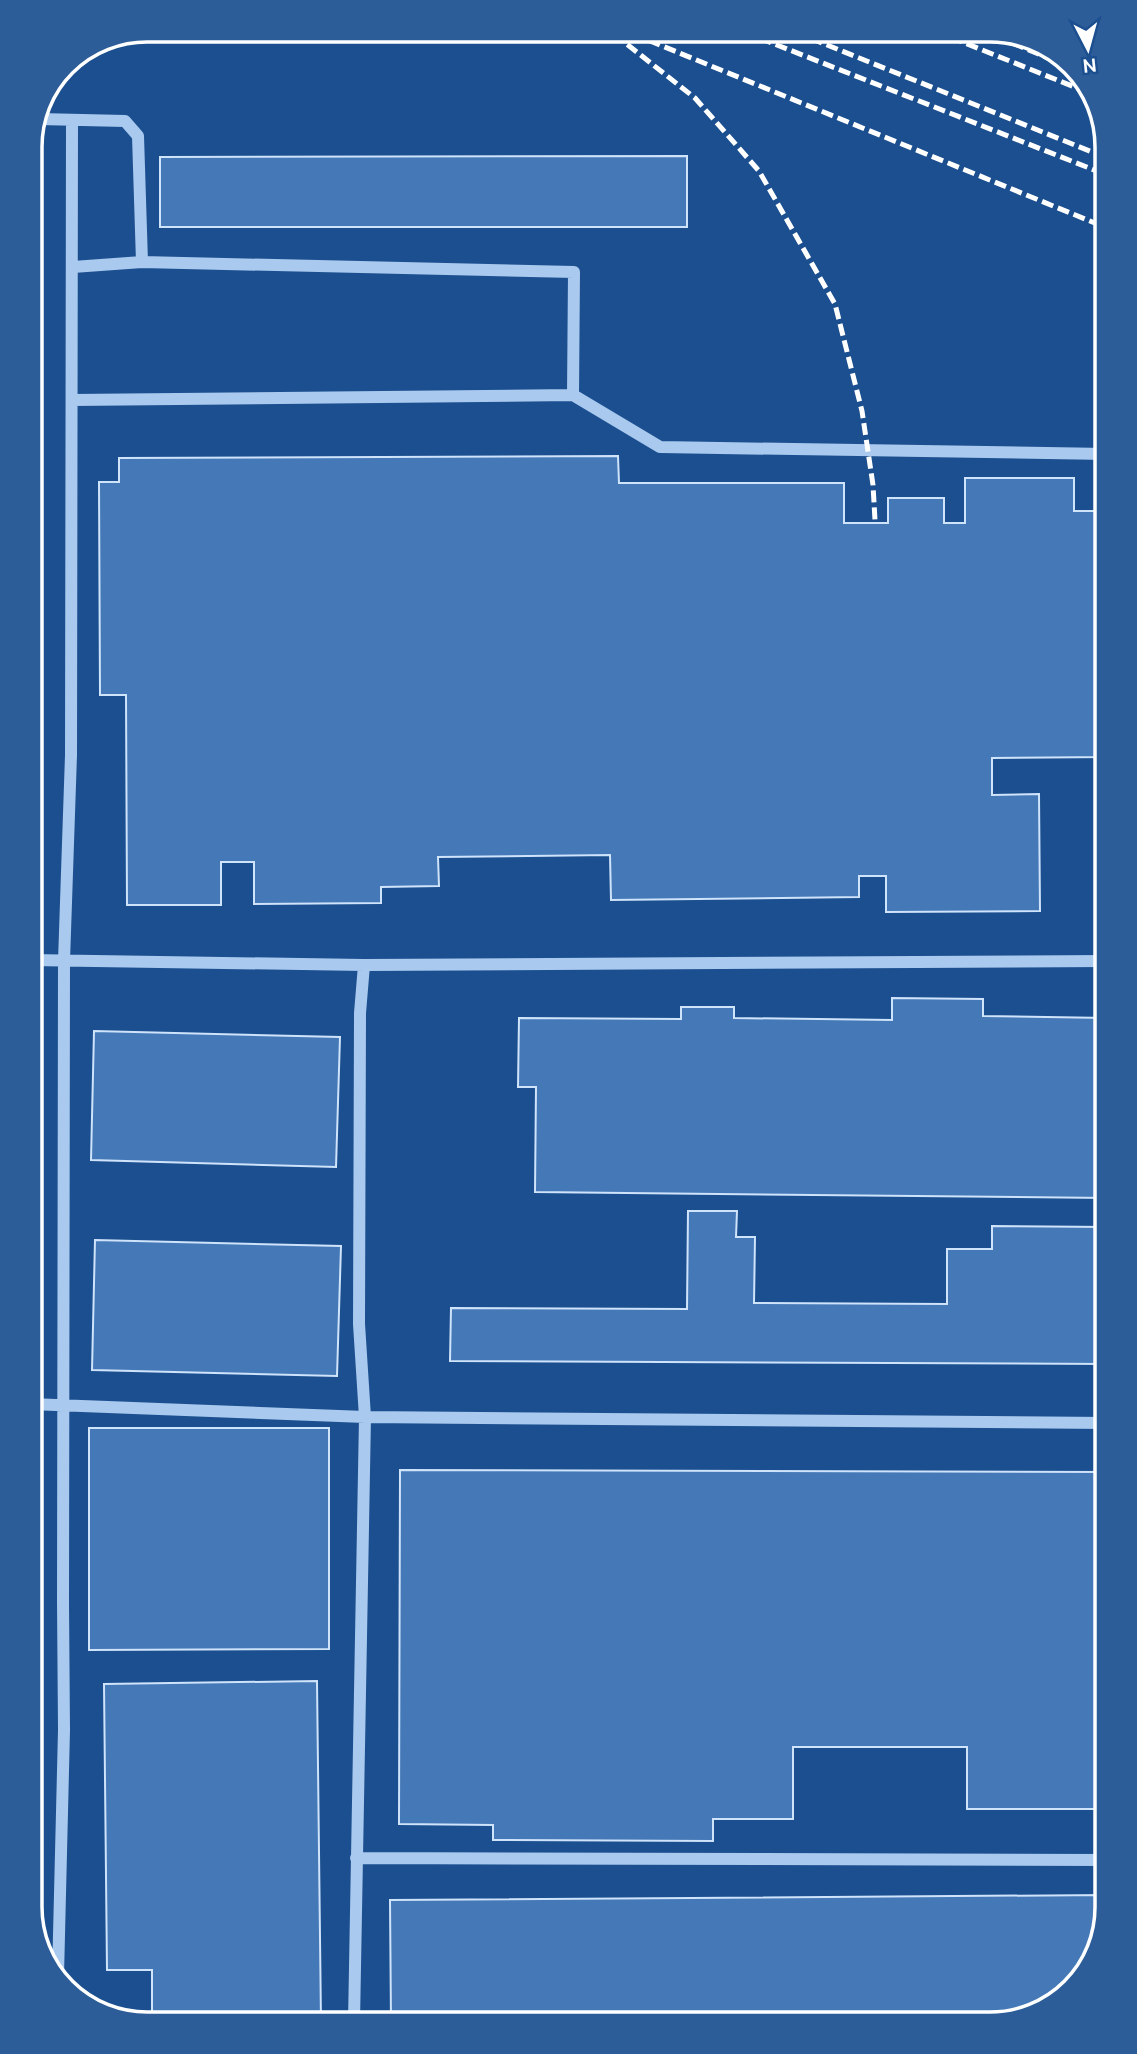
<svg xmlns="http://www.w3.org/2000/svg" width="1137" height="2054" font-family="Ubuntu,sans-serif">
  <style>
    .building { fill: #4478b7; stroke: #cfe3fa; stroke-width: 2 }
    .lines { fill: none; stroke-linecap: round; stroke-linejoin: round }
    .minor { stroke: #a9c9ee; stroke-width: 12 }
    .rail { stroke: #fff; stroke-width: 5; stroke-dasharray: 12 5; stroke-linecap: butt }
    .rim { fill: none; stroke: #fff; stroke-width: 3.5 }
  </style>
  <rect width="100%" height="100%" fill="#1b4f8f"/>
  <path class="building" d="M 687,156 L 687,227 L 160,227 L 160,157 Z
    M 618,456 L 619,483 L 844,483 L 844,523 L 888,523 L 888,498 L 944,498 L 944,523 L 965,523 L 965,478 L 1074,478 L 1074,511 L 1107,511 L 1107,757 L 992,758 L 992,795 L 1039,794 L 1040,911 L 886,912 L 886,876 L 859,876 L 859,897 L 611,900 L 610,855 L 438,857 L 439,886 L 381,887 L 381,903 L 254,904 L 254,862 L 221,862 L 221,905 L 127,905 L 126,695 L 100,695 L 99,482 L 119,482 L 119,458 Z
    M 892,998 L 983,999 L 983,1016 L 1107,1018 L 1107,1198 L 535,1192 L 536,1087 L 518,1087 L 519,1018 L 681,1019 L 681,1007 L 734,1007 L 734,1018 L 892,1020 Z
    M 94,1031 L 340,1037 L 336,1167 L 91,1160 Z
    M 688,1211 L 737,1211 L 736,1237 L 755,1237 L 754,1303 L 947,1304 L 947,1249 L 992,1249 L 992,1226 L 1107,1227 L 1107,1364 L 450,1361 L 451,1308 L 687,1309 Z
    M 95,1240 L 341,1246 L 337,1376 L 92,1370 Z
    M 89,1428 L 329,1428 L 329,1649 L 89,1650 Z
    M 400,1470 L 1107,1472 L 1107,1809 L 967,1809 L 967,1747 L 793,1747 L 793,1819 L 713,1819 L 713,1841 L 493,1840 L 493,1825 L 399,1824 Z
    M 30,1517 L 34,1517 L 36,1604 L 30,1605 Z
    M 30,1621 L 36,1622 L 35,1755 L 30,1755 Z
    M 317,1681 L 321,2022 L 152,2024 L 152,1970 L 107,1970 L 104,1684 Z
    M 1107,1895 L 1107,1914 L 1087,1972 L 1035,2015 L 391,2022 L 390,1900 Z"/>
  <g class="lines">
    <path class="minor" d="M 39,119 L 125,121 L 138,136 L 142,262 L 574,272 L 573,395 L 660,447 L 1107,454
      M 73,267 L 142,262
      M 72,400 L 573,395
      M 30,960 L 364,965 L 1107,961
      M 30,1404 L 365,1417 L 1107,1423
      M 356,1858 L 1107,1860
      M 58,1976 L 64,1730 L 63,1603 L 64,961 L 71,755 L 72,120
      M 354,2022 L 365,1417 L 359,1324 L 360,1013 L 364,965"/>
    <path class="rail" d="M 981,30 L 1072,68
      M 935,31 L 1092,94
      M 744,32 L 1107,175
      M 795,32 L 1107,158
      M 614,34 L 695,98 L 759,171 L 835,304 L 862,411 L 873,485 L 875,520
      M 633,34 L 1107,228"/>
  </g>
  <path d="M0 0H1137V2054H0ZM147 42H990A105 105 0 0 1 1095 147V1907A105 105 0 0 1 990 2012H147A105 105 0 0 1 42 1907V147A105 105 0 0 1 147 42Z" fill="#2d5d98" fill-rule="evenodd"/>
  <path class="rim" d="M147 42H990A105 105 0 0 1 1095 147V1907A105 105 0 0 1 990 2012H147A105 105 0 0 1 42 1907V147A105 105 0 0 1 147 42Z"/>
  <g transform="translate(1088 49) rotate(174)" stroke="#1b4f8f" stroke-width="5" paint-order="stroke">
  <path d="M0-5L12 26L0 18L-12 26Z" fill="#ffffff"/>
  <text y="-10" font-size="19" font-weight="bold" text-anchor="middle" fill="#ffffff">N</text>
  </g>
</svg>
